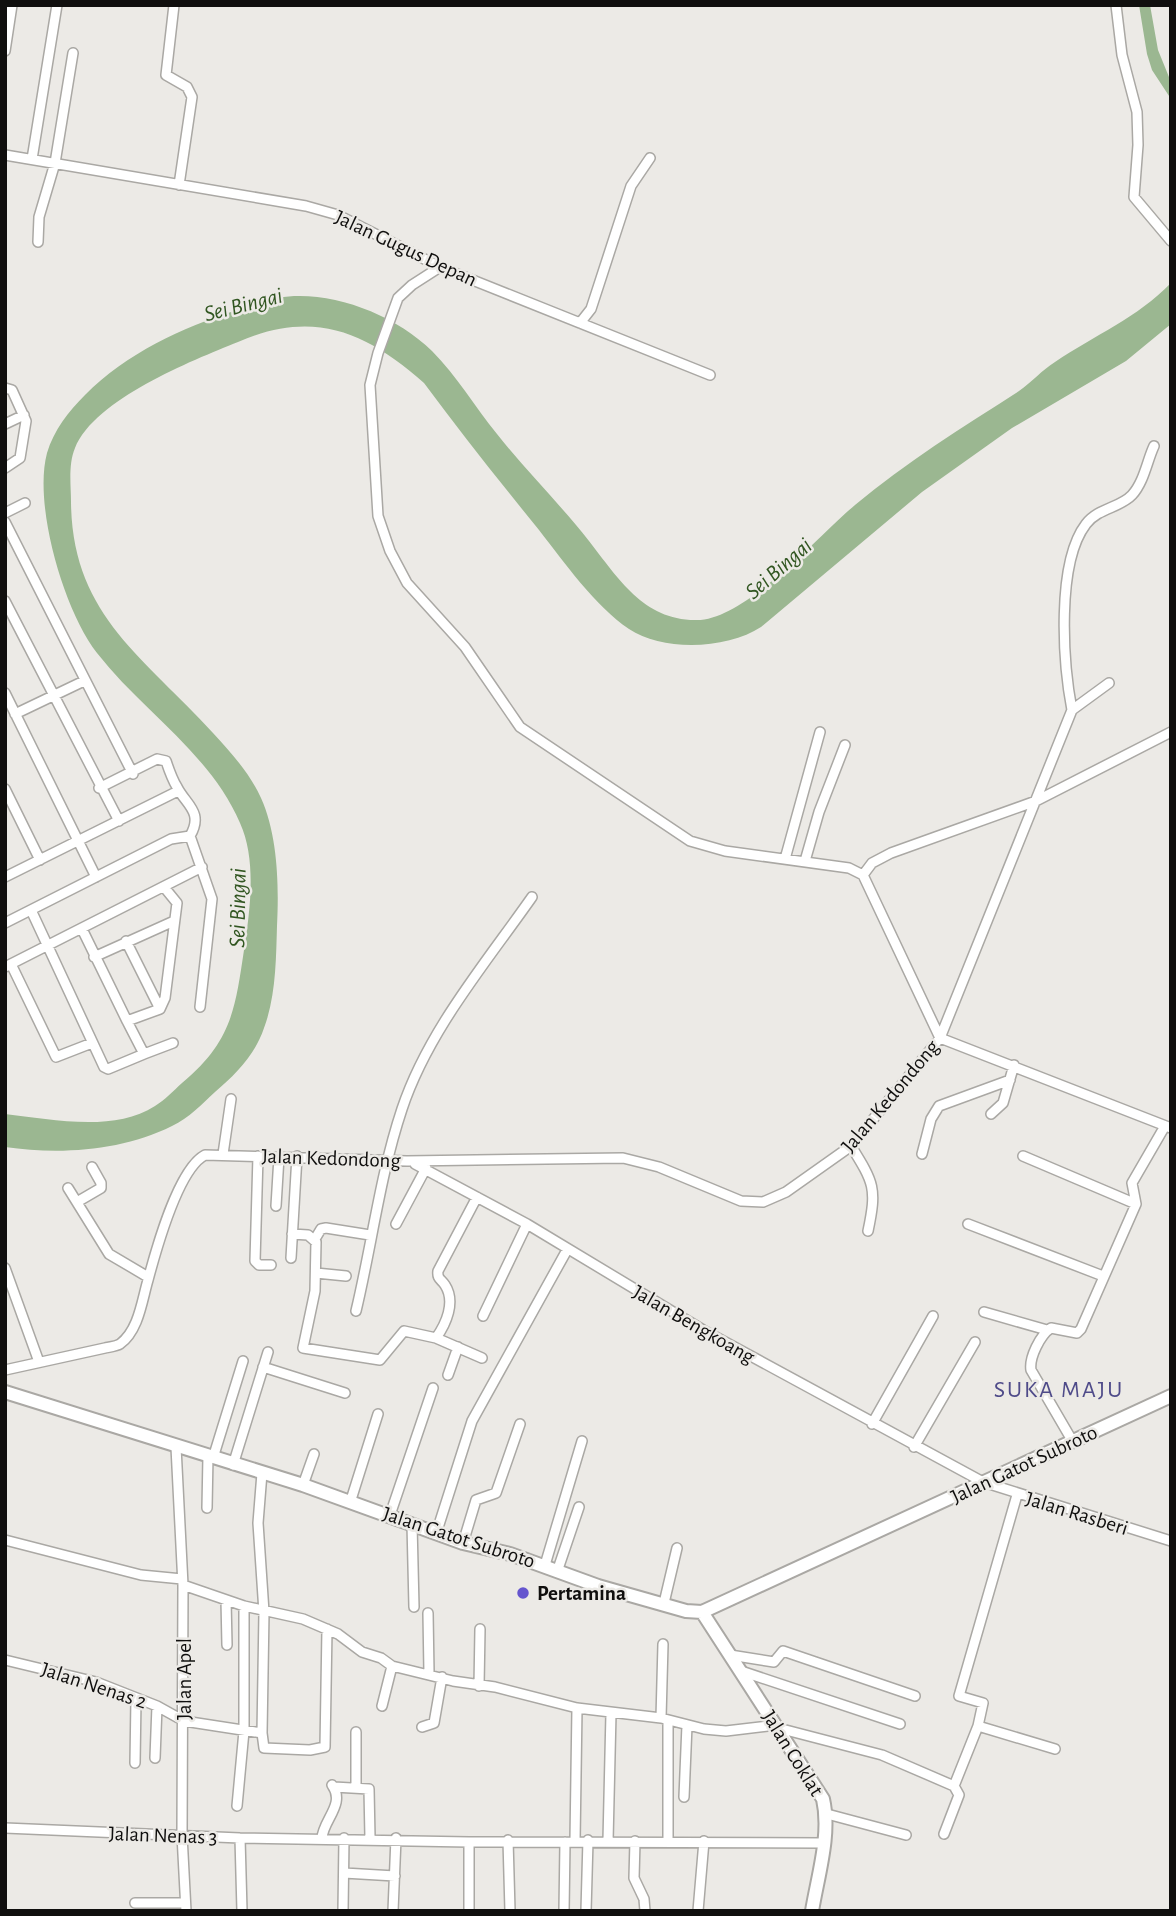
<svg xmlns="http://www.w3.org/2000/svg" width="1176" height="1916" font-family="'Alegreya Sans',sans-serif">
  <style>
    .water { fill: #9bb791 }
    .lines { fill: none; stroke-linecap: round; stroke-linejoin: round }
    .street-casing { stroke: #aaa8a4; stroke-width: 12 }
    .secondary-casing { stroke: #aaa8a4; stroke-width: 16 }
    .street { stroke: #fff; stroke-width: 9 }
    .secondary { stroke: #fff; stroke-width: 12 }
    .poi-dot { fill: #6555ce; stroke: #eceae6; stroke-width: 2.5 }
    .labels { text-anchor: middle; stroke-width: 5; stroke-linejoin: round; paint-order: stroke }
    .street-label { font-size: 21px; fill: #100f0e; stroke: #eceae6 }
    .poi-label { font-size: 21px; font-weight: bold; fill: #100f0e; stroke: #eceae6; text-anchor: start }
    .water-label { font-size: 23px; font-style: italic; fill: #315621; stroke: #eceae6 }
    .quarter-label { font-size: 24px; letter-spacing: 2px; fill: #4f4b89; stroke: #eceae6 }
  </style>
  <rect width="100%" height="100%" fill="#eceae6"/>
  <path class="water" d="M 1139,5 L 1150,5 L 1158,50 L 1171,82 L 1171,99 L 1152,70 L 1147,54 Z
    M 1171,283 L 1171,324 L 1126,361 L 1012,428 L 922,492 L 761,627 C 728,649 663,652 629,629 C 595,606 564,562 539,530 C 500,482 461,433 424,383 C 366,332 314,309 238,342 C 191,361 95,399 75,448 C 68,465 71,485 71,502 C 72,615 144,657 213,733 C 232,754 249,772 261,798 C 278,836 279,886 277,926 C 276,959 276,996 264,1028 C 255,1055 236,1074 215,1092 C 202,1104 189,1118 172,1126 C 122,1151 60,1155 5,1147 L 5,1114 C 51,1119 113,1133 155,1106 C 165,1100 173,1091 182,1083 C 231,1042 235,1011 244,950 C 250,911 257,860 240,823 C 210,753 142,711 97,653 C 64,611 33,505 47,453 C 54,430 68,412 85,395 C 127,353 181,328 237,310 C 256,304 274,297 294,296 C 341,294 398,317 432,351 C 457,376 475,407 497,434 C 526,471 560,504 589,541 C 618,578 644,621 697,620 C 745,620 818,536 855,505 C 906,462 963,427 1019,391 C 1032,382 1042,370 1055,362 C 1095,335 1137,318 1171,283 Z"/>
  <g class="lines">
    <defs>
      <path id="street" d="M 174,5 L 166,75 L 187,87 L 192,97 L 179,185
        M 1116,5 L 1122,55 L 1137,112 L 1138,145 L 1134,197 L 1171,241
        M 5,51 L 12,5
        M 5,155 L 306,206 L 338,215 L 440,267 L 710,375
        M 32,159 L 57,5
        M 38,242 L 39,217 L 55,163 L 73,53
        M 440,267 L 412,285 L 398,298 L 378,353 L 370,385 L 378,516 L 390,551 L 407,583 L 465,647 L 520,727 L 690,841 L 725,851 L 849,868 L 863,875 L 940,1038 L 1171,1128
        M 580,323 L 591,309 L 631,186 L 650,158
        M 5,388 L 12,390 L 26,421 L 20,458 L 5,468
        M 5,424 L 24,415
        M 5,513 L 25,503
        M 5,522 L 133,774
        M 5,601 L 119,821
        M 5,693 L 96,877
        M 1072,710 L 1109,683
        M 15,714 L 84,681
        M 99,788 L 157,759 L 166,761 C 169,770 172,779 177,787 C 186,805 204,812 190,836 L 212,899 L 200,1007
        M 5,789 L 40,860
        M 785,859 L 820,732
        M 805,861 L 819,812 L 845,745
        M 863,875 L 872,863 L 891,853 L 1036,801 L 1171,732
        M 5,877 L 178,791
        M 31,910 L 104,1067 L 108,1069 L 144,1054 L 127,1021 L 160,1009 L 165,998 L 177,903 L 164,887
        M 5,923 L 171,839 L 190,836
        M 82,929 L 127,1021
        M 126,941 L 160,1009
        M 94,957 L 174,921
        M 11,964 L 56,1057 L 92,1043
        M 5,967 L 202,867
        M 144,1054 L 173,1043
        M 991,1114 L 1003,1103 L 1014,1065
        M 851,1146 C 874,1183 877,1188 868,1231
        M 223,1154 L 231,1099
        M 922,1154 L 931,1119 L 939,1106 L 1010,1080
        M 258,1156 L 255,1261 L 259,1265 L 271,1265
        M 1023,1156 L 1136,1204
        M 415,1164 L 527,1224 L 703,1330 L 983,1482 L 1171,1541
        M 68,1188 L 109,1254 L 148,1277
        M 77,1202 L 101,1188 L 101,1183 L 92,1167
        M 276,1206 L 279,1157
        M 396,1224 L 426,1168
        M 968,1224 L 1103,1276
        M 292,1234 L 308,1235 L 316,1242 L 315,1291 L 303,1348 L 380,1360 L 404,1331 L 436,1338 C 446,1324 456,1302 445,1285 C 441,1279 437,1279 438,1271 L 477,1197
        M 315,1239 L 321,1229 L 326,1228 L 370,1235
        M 291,1258 L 297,1156
        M 5,1268 L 39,1362
        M 316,1273 L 346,1276
        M 356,1311 C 372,1244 380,1175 402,1109 C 428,1031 485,964 532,897
        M 984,1312 L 1047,1330
        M 483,1316 L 527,1224
        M 436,1338 L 482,1358
        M 263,1367 L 345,1393
        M 5,1370 L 105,1348 C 110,1347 117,1346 120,1344 C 139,1330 142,1300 148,1280 C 156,1250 178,1169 205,1155 L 407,1161 L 623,1158 L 659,1167 L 741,1201 L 763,1202 L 786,1192 L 851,1146 L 940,1038 L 1072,710 C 1063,663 1056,563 1086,524 C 1098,508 1120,508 1132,495 C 1144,482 1147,461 1154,446
        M 448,1375 L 458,1347
        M 872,1424 L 933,1316
        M 1073,1442 L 1031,1370 C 1029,1358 1040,1335 1051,1328 L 1077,1333 L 1081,1329 L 1136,1204 L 1132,1183 L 1165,1126
        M 176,1447 L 183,1585 L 182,1835 L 186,1911
        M 914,1447 L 975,1342
        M 213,1458 L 243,1361
        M 233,1465 L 268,1352
        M 262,1473 L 258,1523 L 264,1612 L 262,1733 L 264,1748 L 310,1750 L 325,1747 L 327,1629
        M 303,1485 L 314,1454
        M 350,1503 L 378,1414
        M 207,1508 L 208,1456
        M 390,1515 L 433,1388
        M 412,1524 L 414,1607
        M 436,1534 L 472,1421 L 567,1250
        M 5,1540 L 141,1575 L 182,1579
        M 463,1543 L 476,1500 L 496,1493 L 520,1424
        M 545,1565 L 582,1441
        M 558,1569 L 579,1507
        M 183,1585 L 244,1606 L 303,1619 L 338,1634 L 362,1652 L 381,1658 L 392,1666 L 453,1681 L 495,1687 L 577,1708 L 661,1718 L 704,1729 L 726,1731 L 776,1725
        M 226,1600 L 227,1645
        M 664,1603 L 677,1548
        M 428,1613 L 429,1673
        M 730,1655 L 774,1662 L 783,1651 L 915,1696
        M 5,1660 L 96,1682 L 157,1706 L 184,1721 L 262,1733
        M 741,1671 L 900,1724
        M 479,1686 L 480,1629
        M 382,1706 L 392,1666
        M 661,1718 L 663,1644
        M 668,1720 L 668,1840
        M 978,1726 L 1055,1749
        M 422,1727 L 434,1723 L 442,1677
        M 778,1728 L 882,1755 L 954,1786 L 959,1795 L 944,1834
        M 155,1758 L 157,1706
        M 135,1763 L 136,1699
        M 954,1786 L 978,1726 L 983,1703 L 959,1696 L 1017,1495
        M 334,1787 L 369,1789 L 370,1838
        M 356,1787 L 356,1732
        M 684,1797 L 687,1725
        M 237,1806 L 244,1731 L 244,1606
        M 827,1814 L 906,1835
        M 5,1828 L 240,1838 L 469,1842 L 824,1843
        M 240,1838 L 242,1911
        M 322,1838 C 323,1820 346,1804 332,1785
        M 508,1840 L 510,1911
        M 575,1841 L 577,1708
        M 608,1841 L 611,1713
        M 635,1841 L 634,1878 L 644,1899 L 645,1911
        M 469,1842 L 469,1911
        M 344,1873 L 395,1876
        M 135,1903 L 185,1903
        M 343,1911 L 344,1838
        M 393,1911 L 396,1838
        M 564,1911 L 565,1842
        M 586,1911 L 588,1840
        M 698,1911 L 704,1841"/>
      <path id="secondary" d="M 5,1392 L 303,1485 L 463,1543 L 510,1554 L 598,1586 L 686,1611 L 702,1612 L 1171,1396
        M 702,1612 L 823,1799 C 831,1834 818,1875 812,1911"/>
    </defs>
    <use href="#street" class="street-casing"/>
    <use href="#secondary" class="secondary-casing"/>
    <use href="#street" class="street"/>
    <use href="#secondary" class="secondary"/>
  </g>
  <circle class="poi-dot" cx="523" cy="1593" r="7"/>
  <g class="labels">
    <g class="street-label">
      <text transform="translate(406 248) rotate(25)" y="7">Jalan Gugus Depan</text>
      <text transform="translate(890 1096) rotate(-50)" y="7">Jalan Kedondong</text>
      <text transform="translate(331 1158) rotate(2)" y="7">Jalan Kedondong</text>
      <text transform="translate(694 1324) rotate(30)" y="7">Jalan Bengkoang</text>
      <text transform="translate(1024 1464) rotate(-25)" y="7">Jalan Gatot Subroto</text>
      <text transform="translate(1077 1513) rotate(17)" y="7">Jalan Rasberi</text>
      <text transform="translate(459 1537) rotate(18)" y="7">Jalan Gatot Subroto</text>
      <text transform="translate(184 1679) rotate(-90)" y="7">Jalan Apel</text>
      <text transform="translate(94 1685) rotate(18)" y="7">Jalan Nenas 2</text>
      <text transform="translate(793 1753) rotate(58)" y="7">Jalan Coklat</text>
      <text transform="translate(163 1835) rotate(2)" y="7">Jalan Nenas 3</text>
    </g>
    <g class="poi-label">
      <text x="537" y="1600">Pertamina</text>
    </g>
    <g class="water-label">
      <text transform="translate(243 304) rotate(-14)" y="8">Sei Bingai</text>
      <text transform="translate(778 568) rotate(-41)" y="8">Sei Bingai</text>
      <text transform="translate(237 908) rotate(-89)" y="8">Sei Bingai</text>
    </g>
    <g class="quarter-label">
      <text x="1059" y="1397">SUKA MAJU</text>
    </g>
  </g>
  <rect width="1176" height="1916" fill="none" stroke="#100f0e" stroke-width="14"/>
</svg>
